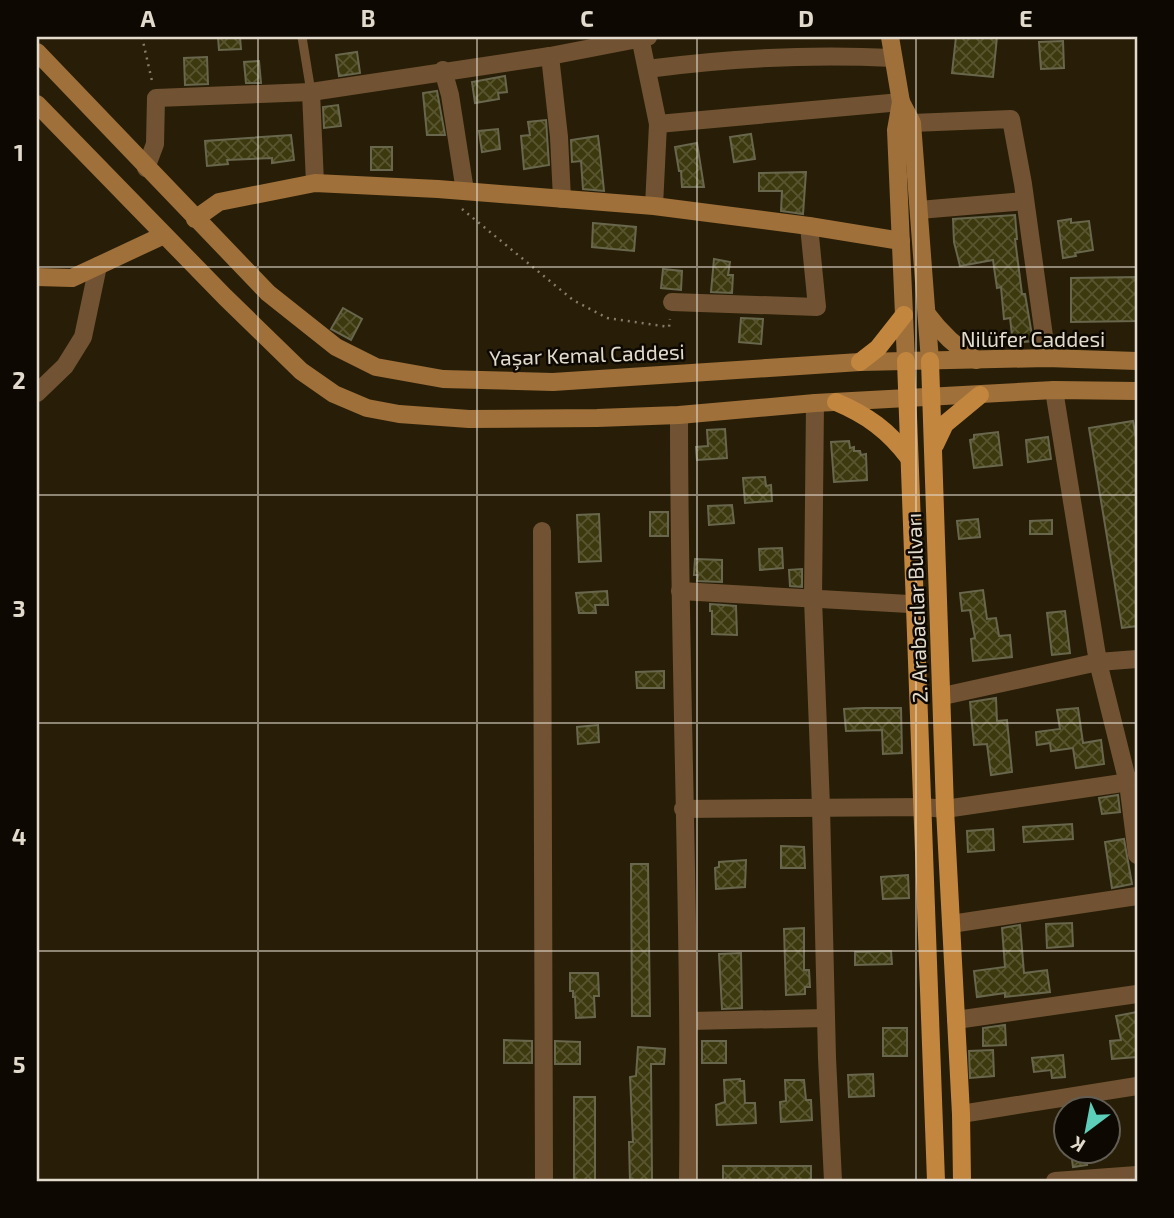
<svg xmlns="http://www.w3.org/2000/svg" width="1174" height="1218" font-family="'Exo 2',sans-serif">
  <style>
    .building { fill: url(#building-cross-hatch); stroke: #68664c; stroke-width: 2 }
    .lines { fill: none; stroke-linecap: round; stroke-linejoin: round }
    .path { stroke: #847b69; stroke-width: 2.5; stroke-dasharray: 2 5; stroke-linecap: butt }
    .lane { stroke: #715333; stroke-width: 9 }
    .street { stroke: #715333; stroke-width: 18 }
    .secondary { stroke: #9f703a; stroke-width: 18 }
    .primary { stroke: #c3863e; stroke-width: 18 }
    .grid { fill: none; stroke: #e2dbcd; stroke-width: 2; stroke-opacity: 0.55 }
    .labels { text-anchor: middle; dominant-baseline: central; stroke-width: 5; stroke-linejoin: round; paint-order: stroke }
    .street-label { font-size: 21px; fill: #e2dbcd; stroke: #0d0902 }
    .neatline { fill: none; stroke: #e2dbcd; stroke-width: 2.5 }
    .grid-label { font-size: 23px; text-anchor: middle; font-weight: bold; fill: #e2dbcd }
  </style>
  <defs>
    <pattern id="building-cross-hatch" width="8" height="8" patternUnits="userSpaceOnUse" patternTransform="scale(1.75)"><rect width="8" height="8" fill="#3c390e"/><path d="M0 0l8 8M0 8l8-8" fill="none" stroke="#585530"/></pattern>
  </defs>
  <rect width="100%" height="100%" fill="#281e07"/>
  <g class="building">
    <polygon points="218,37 240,37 241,49 219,50"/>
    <polygon points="956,37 997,37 993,77 952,73"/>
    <polygon points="1063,41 1064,68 1041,69 1039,42"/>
    <polygon points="357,52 360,73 339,76 336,55"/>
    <polygon points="207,57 208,84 185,85 184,58"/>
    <polygon points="259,61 261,83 246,83 244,62"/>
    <polygon points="505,76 507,92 498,93 499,99 475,103 472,82"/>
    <polygon points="437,91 445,135 427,135 423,93"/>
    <polygon points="338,105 341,126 324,128 323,107"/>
    <polygon points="546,120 549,165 524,169 521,136 530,135 528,122"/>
    <polygon points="498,129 500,149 482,152 479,131"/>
    <polygon points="751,134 755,159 734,162 730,137"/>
    <polygon points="291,135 294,160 272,163 272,158 227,160 228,164 207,166 205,141"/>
    <polygon points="598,136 600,152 604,191 583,189 581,161 572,162 571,140"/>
    <polygon points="697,143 704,187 682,187 681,171 679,171 675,147"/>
    <rect x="371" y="147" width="21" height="23"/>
    <polygon points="806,172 803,214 781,211 782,191 759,191 759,173"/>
    <polygon points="1015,215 1017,239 1015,239 1022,294 1025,294 1033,341 1013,343 1010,318 1004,319 1001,287 997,288 993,260 960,266 954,242 953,219"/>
    <polygon points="1071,219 1071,223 1089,221 1093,250 1075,253 1076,256 1063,258 1058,221"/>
    <polygon points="593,223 636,227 634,251 592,247"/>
    <polygon points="714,259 730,262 728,275 733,275 732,293 711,292"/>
    <polygon points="663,269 682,271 681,290 661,288"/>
    <polygon points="1137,277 1137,321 1071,322 1071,278"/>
    <polygon points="343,308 362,319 351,340 331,329"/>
    <polygon points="741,318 763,319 761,344 739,342"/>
    <polygon points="1133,421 1137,444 1137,626 1122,628 1089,428"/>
    <polygon points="725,429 727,458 697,460 696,447 708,446 707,430"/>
    <polygon points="998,432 1002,465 974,468 970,440 974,439 974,435"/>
    <polygon points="1048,437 1051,459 1028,462 1026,440"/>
    <polygon points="849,441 850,448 854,447 854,451 860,451 861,455 866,454 867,480 834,482 831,442"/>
    <polygon points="765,477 766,486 771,485 772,501 745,503 743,478"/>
    <polygon points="732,505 734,523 709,525 708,506"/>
    <rect x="650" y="512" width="18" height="24"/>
    <polygon points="599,514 601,561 579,562 577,515"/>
    <polygon points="978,519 980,537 959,539 957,521"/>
    <polygon points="1052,520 1052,534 1030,534 1030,521"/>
    <polygon points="782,548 783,568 760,570 759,549"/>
    <polygon points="695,559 722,560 722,582 697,581 698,575 694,575"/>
    <polygon points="802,569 802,587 790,586 789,570"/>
    <polygon points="983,590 987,619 996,618 999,636 1010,635 1012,657 973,661 971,639 975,638 970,610 962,611 960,593"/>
    <polygon points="607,591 608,605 595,605 596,613 579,613 576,593"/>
    <polygon points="710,604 736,606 737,635 712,634 712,611 710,611"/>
    <polygon points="1065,611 1070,653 1052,655 1047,613"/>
    <polygon points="664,671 664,688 637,688 636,672"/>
    <polygon points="996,698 997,721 1007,720 1012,772 991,775 987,744 974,745 970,702"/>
    <polygon points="864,708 901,708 902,753 883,754 882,730 846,731 844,709"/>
    <polygon points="1078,708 1083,743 1101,740 1104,764 1076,768 1073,748 1051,751 1050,743 1037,745 1036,732 1060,729 1057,710"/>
    <polygon points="598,725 599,742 578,744 577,727"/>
    <polygon points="1118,795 1120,812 1102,814 1099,798"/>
    <polygon points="1072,824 1073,839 1024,842 1023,827"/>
    <polygon points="993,829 994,850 968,852 967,831"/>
    <polygon points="1124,839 1132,884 1112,888 1105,842"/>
    <polygon points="781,846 804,847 805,868 781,868"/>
    <polygon points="746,860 745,887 716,889 715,868 719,867 719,862"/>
    <polygon points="631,864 648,864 650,1016 632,1016"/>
    <polygon points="908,875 909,898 883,899 881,877"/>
    <polygon points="1072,923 1073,946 1047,948 1046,924"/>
    <polygon points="1020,925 1024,973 1047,970 1050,992 1005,997 1005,993 977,997 974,971 1005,967 1002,928"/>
    <polygon points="804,928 804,970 809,970 810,987 805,987 805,994 786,995 784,929"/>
    <polygon points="891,951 892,964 855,965 855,952"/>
    <polygon points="741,953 742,1008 722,1009 719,954"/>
    <polygon points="570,973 598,973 599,996 594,996 595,1017 576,1018 575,997 573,997 573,991 570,991"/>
    <polygon points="1137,1012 1137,1057 1112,1059 1110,1041 1121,1040 1116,1016"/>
    <polygon points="1005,1025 1006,1045 983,1046 983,1028"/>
    <rect x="883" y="1028" width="24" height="28"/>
    <polygon points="504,1040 532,1041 532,1063 504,1063"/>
    <polygon points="555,1041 580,1042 580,1064 555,1064"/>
    <rect x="702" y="1041" width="24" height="22"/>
    <polygon points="638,1047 665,1049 664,1064 651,1064 652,1181 630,1181 629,1142 633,1142 630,1077 636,1076"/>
    <polygon points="993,1050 994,1076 970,1078 969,1051"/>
    <polygon points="1063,1055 1065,1077 1052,1078 1051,1070 1034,1072 1032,1058"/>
    <polygon points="873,1074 874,1096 849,1097 848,1075"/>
    <polygon points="740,1079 740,1081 744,1081 745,1103 755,1103 756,1123 717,1125 716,1105 725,1102 724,1080"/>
    <polygon points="785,1080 804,1080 806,1100 811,1100 812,1120 781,1122 780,1102 786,1101"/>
    <rect x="574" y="1097" width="21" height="84"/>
    <polygon points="1071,1152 1085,1152 1087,1165 1073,1167"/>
    <rect x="723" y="1166" width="88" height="15"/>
  </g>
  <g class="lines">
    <g class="path">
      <polyline points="142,37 152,81"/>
      <polyline points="462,209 573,300 607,318 669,327 670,319"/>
    </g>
    <polyline class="lane" points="302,37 311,92"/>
    <g class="street">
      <polyline points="640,37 658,124 654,206"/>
      <polyline points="550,56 559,137 562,199"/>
      <path d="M647,69C729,58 810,54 893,58"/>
      <polyline points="443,70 450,95 465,191"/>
      <polyline points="311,92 315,183"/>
      <polyline points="912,123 1011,119 1023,184 1047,358"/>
      <polyline points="658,124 901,102"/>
      <polyline points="146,168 155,144 156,98 311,92 550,56 648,37"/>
      <polyline points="919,210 1025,201"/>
      <polyline points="672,302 817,307 809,226"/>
      <polyline points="1054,390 1098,662 1128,783 1137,855"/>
      <polyline points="37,393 65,366 83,337 98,266"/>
      <polyline points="815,403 813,599 821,807 827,1058 833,1181"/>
      <path d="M679,415C679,670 691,926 688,1181"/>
      <polyline points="542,531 544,1181"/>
      <polyline points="680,591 909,604"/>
      <polyline points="943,696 1098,662 1137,659"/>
      <polyline points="683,809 924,807 945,809 1136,781"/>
      <polyline points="951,924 1137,896"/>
      <polyline points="956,1020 1137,994"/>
      <polyline points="690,1021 826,1018"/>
      <polyline points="961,1114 1137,1086"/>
      <polyline points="1055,1181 1137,1175"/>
    </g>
    <g class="secondary">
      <polyline points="890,37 901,102 912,123 930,361"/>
      <polyline points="37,52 268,293 336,347 376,367 443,379 553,382 860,362 1047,358 1137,361"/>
      <polyline points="901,102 896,130 906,361"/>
      <polyline points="37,104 225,297 301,371 334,394 367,408 399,414 469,419 597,418 679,415 815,403 1054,390 1137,391"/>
      <polyline points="195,219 219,202 315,183 438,189 654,206 809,226 901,241"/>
      <polyline points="37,277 72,278 164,235"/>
      <path d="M927,314C941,333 956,347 976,360"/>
    </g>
    <g class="primary">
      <polyline points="906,361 936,1181"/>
      <polyline points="930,361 945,809 961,1114 962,1181"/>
      <polyline points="860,362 878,348 904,315"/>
      <path d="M836,402C867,415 889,431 909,458"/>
      <polyline points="935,445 945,424 980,395"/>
    </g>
  </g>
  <path class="grid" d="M258,37V1181M477,37V1181M697,37V1181M916,37V1181M37,267H1137M37,495H1137M37,723H1137M37,951H1137"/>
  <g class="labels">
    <g class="street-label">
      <text x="1033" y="338">Nilüfer Caddesi</text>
      <text transform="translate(587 354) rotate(-2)">Yaşar Kemal Caddesi</text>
      <text transform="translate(916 608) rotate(-92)">2. Arabacılar Bulvarı</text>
    </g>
  </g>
  <rect width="1174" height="1218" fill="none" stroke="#0d0902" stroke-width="77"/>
  <g transform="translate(1087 1130) rotate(212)"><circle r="33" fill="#0d0902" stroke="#625d53" stroke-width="2"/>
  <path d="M0-5L12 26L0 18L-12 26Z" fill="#5dceb9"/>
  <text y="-10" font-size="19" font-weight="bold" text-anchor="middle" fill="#e2dbcd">K</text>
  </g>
  <rect x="38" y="38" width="1098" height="1142" class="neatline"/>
  <g class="grid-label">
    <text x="148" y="27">A</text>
    <text x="368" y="27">B</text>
    <text x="587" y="27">C</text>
    <text x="806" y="27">D</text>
    <text x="1026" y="27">E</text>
    <text x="19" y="161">1</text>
    <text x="19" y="389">2</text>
    <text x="19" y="617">3</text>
    <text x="19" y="845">4</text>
    <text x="19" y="1073">5</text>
  </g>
</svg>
